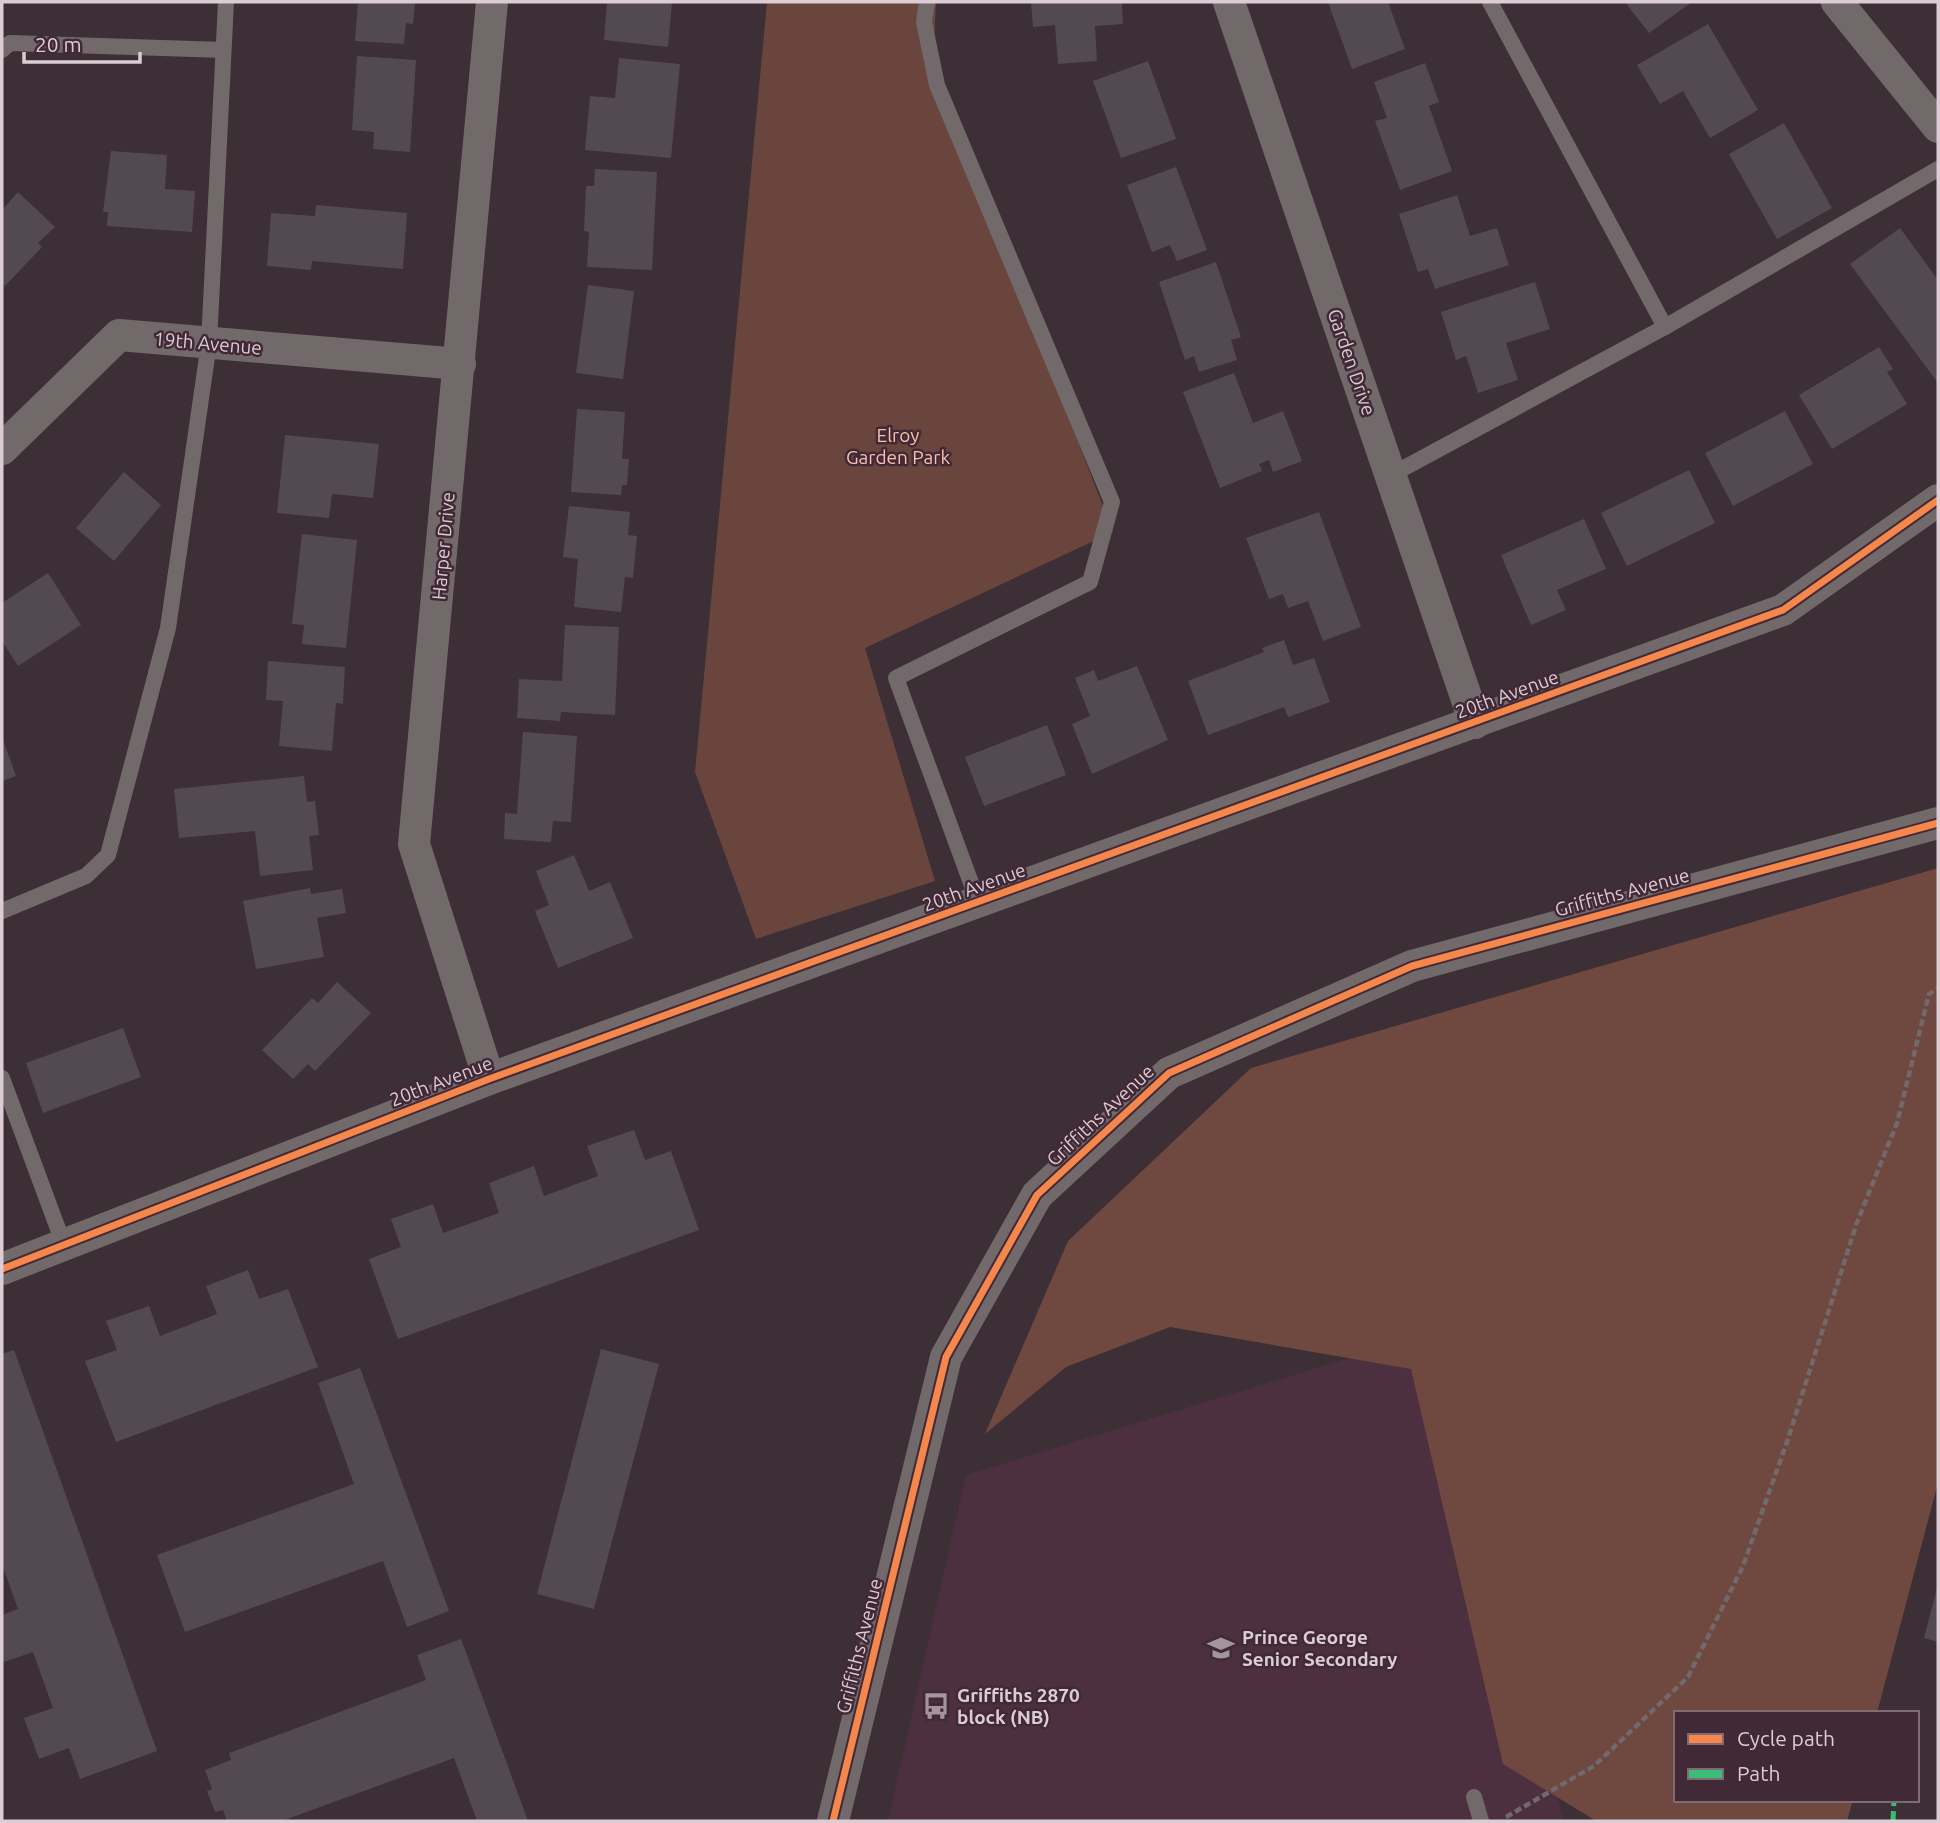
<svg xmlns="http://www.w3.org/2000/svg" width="1940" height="1823" font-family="Ubuntu,sans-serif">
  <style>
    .built { fill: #4d3040 }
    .green { fill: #6a453d }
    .forest { fill: #6f483f }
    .building { fill: #534a51 }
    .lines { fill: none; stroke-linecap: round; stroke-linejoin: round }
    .path { stroke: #71696c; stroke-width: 4.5; stroke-dasharray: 7 3.5; stroke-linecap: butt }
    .lane { stroke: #72696b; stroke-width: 16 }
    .street { stroke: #72696b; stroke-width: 32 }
    .quiet { stroke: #3abd76; stroke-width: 5; stroke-dasharray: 10 5; stroke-linecap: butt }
    .cycleway-casing { stroke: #422936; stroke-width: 11 }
    .cycleway { stroke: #f5874c; stroke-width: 7 }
    .labels { text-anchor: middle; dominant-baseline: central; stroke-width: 5; stroke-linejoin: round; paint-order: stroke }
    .street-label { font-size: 19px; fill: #dcccd4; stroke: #422936 }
    .park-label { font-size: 19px; fill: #fbbfae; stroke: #422936 }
    .poi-label { font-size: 19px; font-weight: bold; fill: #dcccd4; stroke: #422936; text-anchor: start }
  </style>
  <rect width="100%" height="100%" fill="#3c2f36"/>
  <polygon class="built" points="1425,1335 1564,1821 888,1821 966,1475"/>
  <polygon class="green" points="767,2 936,2 933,68 1113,532 865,648 935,881 756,939 695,772"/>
  <polygon class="forest" points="1938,868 1938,1483 1877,1713 1676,1713 1676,1800 1853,1800 1847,1821 1596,1821 1503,1764 1411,1369 1170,1327 1066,1367 985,1434 1068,1241 1251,1068"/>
  <g class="building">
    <polygon points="358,2 415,2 413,24 406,23 404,44 355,41"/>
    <polygon points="607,2 672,2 668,47 604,40"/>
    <polygon points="1031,2 1122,2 1123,24 1095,26 1097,61 1058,64 1055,25 1033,27"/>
    <polygon points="1328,2 1388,2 1405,49 1352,69"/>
    <polygon points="1625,2 1692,2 1649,33"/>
    <polygon points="1708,24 1758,110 1710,138 1683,91 1660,104 1637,65"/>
    <polygon points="357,56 416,60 410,152 373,149 374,132 352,130"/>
    <polygon points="619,58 680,64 671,158 585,150 590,96 615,98"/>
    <polygon points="1148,61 1176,139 1121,158 1093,81"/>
    <polygon points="1425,63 1439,102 1429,106 1452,171 1400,190 1375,121 1387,118 1374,82"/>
    <polygon points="1784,123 1832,208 1777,239 1729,154"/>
    <polygon points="111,151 167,155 165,189 195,191 192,232 107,226 108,212 103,212"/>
    <polygon points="1176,167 1207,250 1177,261 1170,245 1152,252 1127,185"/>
    <polygon points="595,169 657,172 652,270 587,267 589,232 584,231 586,186 594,186"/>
    <polygon points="18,192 55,227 38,243 42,247 5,286 2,283 2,210"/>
    <polygon points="1457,195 1470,236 1497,228 1509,265 1435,289 1428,269 1418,272 1399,214"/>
    <polygon points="316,205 407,213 403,269 312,261 311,270 267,266 271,213 315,216"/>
    <polygon points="1900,228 1938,280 1938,383 1850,264"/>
    <polygon points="1216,262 1241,337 1231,340 1237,360 1199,372 1194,356 1185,360 1159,282"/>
    <polygon points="1535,282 1550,329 1506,343 1518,380 1478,393 1466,356 1456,360 1441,312"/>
    <polygon points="588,285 634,291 623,379 576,373"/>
    <polygon points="1879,347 1893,369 1887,372 1907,404 1832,449 1799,395"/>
    <polygon points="1234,373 1253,423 1283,411 1302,461 1273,472 1269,460 1259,464 1262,471 1220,488 1183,392"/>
    <polygon points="577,409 625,412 622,459 629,459 627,485 622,485 621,495 571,492"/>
    <polygon points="1785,411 1813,464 1733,506 1705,453"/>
    <polygon points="285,435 379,444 373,498 332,494 329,518 277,513"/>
    <polygon points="1689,470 1715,523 1627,566 1601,513"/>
    <polygon points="124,472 161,505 114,561 76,528"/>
    <polygon points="569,506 630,512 628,535 637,536 633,578 625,577 621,612 574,607 578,559 563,557"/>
    <polygon points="1319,512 1361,627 1323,641 1308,601 1288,608 1283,594 1269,599 1246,538"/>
    <polygon points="1584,519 1606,569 1557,590 1566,610 1531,625 1501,555"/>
    <polygon points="302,534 357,540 346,648 302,644 304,625 292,624"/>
    <polygon points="48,573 81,625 18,666 2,641 2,603"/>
    <polygon points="565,625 619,627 615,715 561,712 560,721 517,718 519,679 562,681"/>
    <polygon points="1284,640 1293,665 1314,658 1330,702 1288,717 1284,707 1208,735 1188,681 1264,652 1262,648"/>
    <polygon points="268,661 345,667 343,704 336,703 332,751 279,746 283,701 266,700"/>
    <polygon points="1137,666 1168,740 1092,774 1072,724 1090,716 1075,678 1094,670 1098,681"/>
    <polygon points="1047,725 1066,775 984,806 965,757"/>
    <polygon points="523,732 577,736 571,822 553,821 551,842 504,839 505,813 517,814"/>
    <polygon points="2,737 16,776 2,781"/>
    <polygon points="304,776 307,802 315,801 319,835 309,836 313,870 260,876 255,831 179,838 174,789"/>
    <polygon points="574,855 589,891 610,882 633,938 558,968 535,911 549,905 536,871"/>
    <polygon points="310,888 311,894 342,889 346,913 317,918 324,957 256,969 243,901"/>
    <polygon points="337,982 371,1013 315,1071 308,1064 293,1079 262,1050 312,998 318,1003"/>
    <polygon points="123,1028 141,1077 43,1113 26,1063"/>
    <polygon points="634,1130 645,1160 671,1151 699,1230 398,1339 369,1259 401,1247 391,1219 433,1204 443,1233 499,1213 489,1183 534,1166 544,1196 598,1176 587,1146"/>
    <polygon points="248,1270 259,1299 288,1289 318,1367 116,1442 85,1361 117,1350 106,1321 149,1306 160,1336 217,1314 206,1286"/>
    <polygon points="601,1349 659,1364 594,1609 537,1594"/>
    <polygon points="14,1350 157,1751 80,1779 69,1748 39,1759 24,1718 53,1708 33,1652 4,1662 2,1657 2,1615 18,1609 2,1564 2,1354"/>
    <polygon points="360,1368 449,1611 407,1627 383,1561 185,1632 157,1555 354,1484 318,1383"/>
    <polygon points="1937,1588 1938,1589 1938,1642 1924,1638"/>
    <polygon points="461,1639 528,1821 477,1821 454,1758 282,1821 227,1821 223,1810 215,1812 207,1791 212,1789 205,1770 231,1760 229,1753 426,1680 417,1655"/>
  </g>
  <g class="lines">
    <polyline class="path" points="1506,1817 1594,1766 1688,1677 1743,1566 1788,1439 1856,1225 1897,1123 1929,994 1938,988"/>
    <g class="lane">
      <polyline points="927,2 924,22 937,85 1112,502 1090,582 896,678 978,902"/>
      <polyline points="1490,2 1665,327"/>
      <polyline points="2,50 10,43 223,50"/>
      <polyline points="1391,475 1665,327 1938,169"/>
      <polyline points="2,911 86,876 108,855 168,628 209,343 226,2"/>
      <polyline points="2,1078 64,1245"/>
      <polyline points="1474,1797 1481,1821"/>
    </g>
    <g class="street">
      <polyline points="1229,2 1475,723"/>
      <polyline points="1837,2 1938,127"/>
      <polyline points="2,449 119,335 460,364"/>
      <polyline points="489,1079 414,844 492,2"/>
      <polyline points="2,1269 489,1079 1783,610 1938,500"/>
      <polyline points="833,1821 946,1357 1037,1195 1169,1073 1412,966 1938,823"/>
    </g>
    <polyline class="quiet" points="1893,1821 1894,1800"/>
    <defs>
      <g id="cycleway">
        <polyline points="2,1269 489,1079 1783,610 1938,500"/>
        <polyline points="833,1821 946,1357 1037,1195 1169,1073 1412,966 1938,823"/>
      </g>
    </defs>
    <use href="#cycleway" class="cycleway-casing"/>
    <use href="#cycleway" class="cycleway"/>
  </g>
  <defs>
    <symbol id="school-bare" viewBox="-9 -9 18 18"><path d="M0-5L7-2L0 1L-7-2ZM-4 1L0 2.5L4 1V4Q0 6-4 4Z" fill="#a4959d" stroke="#422936" stroke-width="2.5" paint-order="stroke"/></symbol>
    <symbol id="bus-bare" viewBox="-9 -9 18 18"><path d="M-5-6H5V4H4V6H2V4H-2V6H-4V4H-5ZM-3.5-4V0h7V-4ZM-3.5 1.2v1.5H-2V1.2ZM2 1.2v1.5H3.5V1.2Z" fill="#a4959d" stroke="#422936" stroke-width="2.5" paint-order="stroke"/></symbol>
  </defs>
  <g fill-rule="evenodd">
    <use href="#school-bare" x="1202" y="1629" width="38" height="38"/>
    <use href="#bus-bare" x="917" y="1687" width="38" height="38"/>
  </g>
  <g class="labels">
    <g class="street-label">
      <text transform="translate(208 343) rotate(5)">19th Avenue</text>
      <text transform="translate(1352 362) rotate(71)">Garden Drive</text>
      <text transform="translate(443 546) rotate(-85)">Harper Drive</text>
      <text transform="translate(1507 694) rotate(-20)">20th Avenue</text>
      <text transform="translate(974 887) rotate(-20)">20th Avenue</text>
      <text transform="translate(1622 892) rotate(-15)">Griffiths Avenue</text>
      <text transform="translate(441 1081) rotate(-21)">20th Avenue</text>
      <text transform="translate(1100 1115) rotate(-43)">Griffiths Avenue</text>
      <text transform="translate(859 1646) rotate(-76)">Griffiths Avenue</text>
    </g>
    <g class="park-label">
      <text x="898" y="435">Elroy<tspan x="898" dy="22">Garden Park</tspan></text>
    </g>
    <g class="poi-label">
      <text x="1242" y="1637">Prince George<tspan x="1242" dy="22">Senior Secondary</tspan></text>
      <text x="957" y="1695">Griffiths 2870<tspan x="957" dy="22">block (NB)</tspan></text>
    </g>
  </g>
  <rect width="1940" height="1823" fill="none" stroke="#dcccd4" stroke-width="7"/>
  <rect x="1674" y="1711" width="245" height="91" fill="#422936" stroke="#806a75" stroke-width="2"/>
  <rect x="1688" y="1734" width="35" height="10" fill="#f5874c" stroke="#806a75" stroke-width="2"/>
  <text x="1737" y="1746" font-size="21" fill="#dcccd4">Cycle path</text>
  <rect x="1688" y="1769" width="35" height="10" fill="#3abd76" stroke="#806a75" stroke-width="2"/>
  <text x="1737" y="1781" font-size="21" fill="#dcccd4">Path</text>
  <path d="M24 52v10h116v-10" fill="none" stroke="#dcccd4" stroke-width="3.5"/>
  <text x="35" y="52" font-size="21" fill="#dcccd4" stroke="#422936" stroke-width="5" paint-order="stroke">20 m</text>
</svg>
